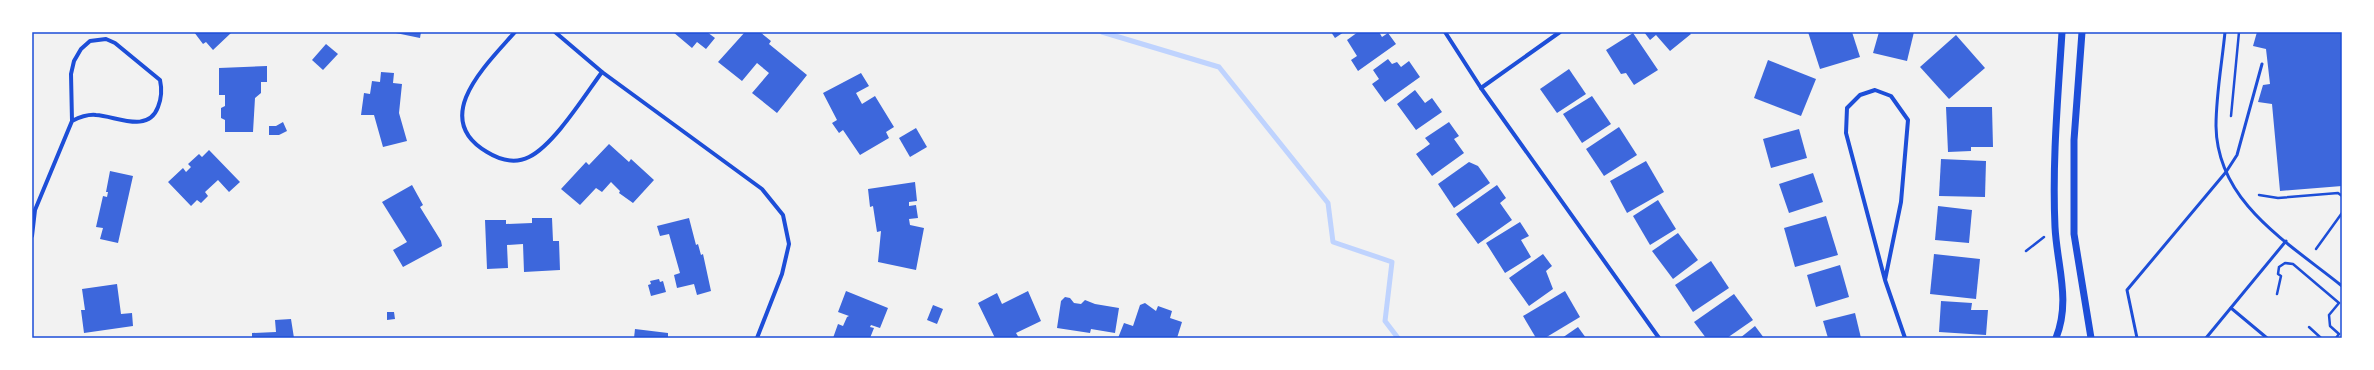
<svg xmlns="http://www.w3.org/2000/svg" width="2374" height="370" font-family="'Open Sans',sans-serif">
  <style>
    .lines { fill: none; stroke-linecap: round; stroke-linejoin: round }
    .stream { stroke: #bfd3fe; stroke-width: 5 }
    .building { fill: #3d67dc }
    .path { stroke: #1d4ed8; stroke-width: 2.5 }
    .service { stroke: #1d4ed8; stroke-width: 3 }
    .minor { stroke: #1d4ed8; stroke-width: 4 }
    .tertiary { stroke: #1d4ed8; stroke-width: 7 }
    .neatline { fill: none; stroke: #1d4ed8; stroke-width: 1.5 }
  </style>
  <rect width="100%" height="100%" fill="#f2f2f2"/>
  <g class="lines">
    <polyline class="stream" points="1102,32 1219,67 1328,203 1333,242 1392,262 1385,321 1398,338"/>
  </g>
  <g class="building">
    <polygon points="194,32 230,32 231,33 213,50 206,42 203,44"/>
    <polygon points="391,32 421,32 420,38"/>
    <polygon points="673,32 707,32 715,38 706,49 697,42 692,48"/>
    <polygon points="745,32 760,32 771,41 769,44 807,75 777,113 752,93 769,73 757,63 742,81 718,62"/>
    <polygon points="1331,32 1344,32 1335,38"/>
    <polygon points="1358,32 1379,32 1382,37 1388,33 1396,44 1358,71 1351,60 1357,56 1347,40"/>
    <polygon points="1644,32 1689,32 1691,34 1670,51 1656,35 1650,40"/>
    <polygon points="1808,32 1852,32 1860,57 1820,69"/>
    <polygon points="1879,32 1914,32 1907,61 1873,53"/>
    <polygon points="2257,32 2342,32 2342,186 2280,191 2272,104 2258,102 2263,85 2270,84 2266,49 2253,46"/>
    <polygon points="1633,33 1658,70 1634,85 1626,73 1621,74 1606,50"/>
    <polygon points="1956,35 1985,68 1949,99 1920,67"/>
    <polygon points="326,44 338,54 323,70 312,60"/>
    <polygon points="1388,59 1392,64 1397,62 1401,67 1409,61 1420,77 1385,102 1372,84 1379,79 1373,70"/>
    <polygon points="1768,60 1816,79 1801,116 1754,98"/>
    <polygon points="267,66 267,82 261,82 261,93 255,98 253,132 225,132 225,120 221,118 221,108 225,106 225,95 219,95 219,68"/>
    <polygon points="1569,69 1586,94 1557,113 1540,89"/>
    <polygon points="381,72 394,73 393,83 402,84 399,113 407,141 383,147 374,115 361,115 364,93 370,94 372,81 380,82"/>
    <polygon points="861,73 869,86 856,93 862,104 875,96 894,127 886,132 889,138 860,155 843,130 839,133 832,123 837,120 823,93"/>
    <polygon points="1415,90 1425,103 1432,98 1442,112 1416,130 1397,104"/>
    <polygon points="1592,96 1611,124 1582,143 1563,114"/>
    <polygon points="1946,107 1992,107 1993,147 1971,147 1971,151 1948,152"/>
    <polygon points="283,122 287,131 279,135 269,135 269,126 276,126"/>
    <polygon points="1449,122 1459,136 1454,139 1464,153 1432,176 1416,154 1430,144 1425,138"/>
    <polygon points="1619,127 1637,155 1604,176 1586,149"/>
    <polygon points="916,128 927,147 910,157 899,138"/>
    <polygon points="1799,129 1807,158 1771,168 1763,139"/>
    <polygon points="609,144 629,162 631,159 654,180 633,203 619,193 620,191 611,182 602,192 596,188 580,205 561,189 586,162 589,165"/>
    <polygon points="209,150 240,182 229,192 218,180 205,192 208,196 201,203 197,200 191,206 168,182 183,168 186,172 191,167 188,164 199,154 202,157"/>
    <polygon points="1941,159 1986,161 1985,197 1939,196"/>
    <polygon points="1646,161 1664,192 1627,213 1610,181"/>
    <polygon points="1469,162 1478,166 1490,183 1454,208 1438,184"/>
    <polygon points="110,171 133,176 118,243 100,239 103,228 96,227 103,196 107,197 108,192 106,192"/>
    <polygon points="1813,173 1823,202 1789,213 1779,184"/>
    <polygon points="915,182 917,201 909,202 909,206 916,205 918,218 909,219 910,225 924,228 916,270 878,262 881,231 877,232 873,206 870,207 868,189"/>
    <polygon points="412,185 423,205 420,207 441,241 442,246 403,267 393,250 407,242 382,202"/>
    <polygon points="1497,185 1506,198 1500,203 1512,220 1478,244 1456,214"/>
    <polygon points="1658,200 1676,229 1650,245 1633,216"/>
    <polygon points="1938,206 1972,210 1969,243 1935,240"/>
    <polygon points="1826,216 1838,255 1795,267 1784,228"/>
    <polygon points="532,218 552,218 553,241 559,241 560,270 524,272 523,244 507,245 508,268 487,269 485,220 506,220 506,224 532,223"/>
    <polygon points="689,218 696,245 698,244 701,255 703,254 711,291 697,295 694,284 677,288 674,275 680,273 669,234 660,236 657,226"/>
    <polygon points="1520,222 1529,236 1521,240 1531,257 1505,273 1486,243"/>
    <polygon points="1678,233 1698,260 1673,279 1652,251"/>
    <polygon points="1543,254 1552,266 1546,271 1553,289 1529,306 1509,278"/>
    <polygon points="1934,254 1980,259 1976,299 1930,294"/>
    <polygon points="1711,261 1729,288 1693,312 1675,285"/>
    <polygon points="1840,265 1849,297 1816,307 1807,275"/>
    <polygon points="659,279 660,282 663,281 666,292 651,296 648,285 651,284 650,281"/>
    <polygon points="117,284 121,314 132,313 133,326 84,333 81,310 85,310 82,289"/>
    <polygon points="846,291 888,308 880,328 871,325 870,327 874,328 870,338 833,338 838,324 843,326 847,317 849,316 838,312"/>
    <polygon points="1028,291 1041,321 1016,333 1019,338 995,338 978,303 997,293 1002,304"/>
    <polygon points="1565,291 1580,317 1545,338 1536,338 1523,316"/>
    <polygon points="1734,294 1753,320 1727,338 1706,338 1694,322"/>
    <polygon points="1065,297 1070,298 1074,303 1081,304 1085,300 1095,304 1119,308 1115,333 1091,329 1090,333 1057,328 1061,301"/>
    <polygon points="1941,301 1972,303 1971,310 1988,310 1986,335 1939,332"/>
    <polygon points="1145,303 1156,311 1158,306 1172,311 1170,318 1182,322 1177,338 1118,338 1124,323 1133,326 1140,305"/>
    <polygon points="933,305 943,309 937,324 927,320"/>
    <polygon points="387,312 394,312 395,319 387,320"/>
    <polygon points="1855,313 1861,338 1828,338 1823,321"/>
    <polygon points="291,319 294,338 252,338 252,333 276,332 275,320"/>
    <polygon points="1755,326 1764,338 1740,338"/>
    <polygon points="1578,327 1586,338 1562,338"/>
    <polygon points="635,329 668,333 668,338 634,338"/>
  </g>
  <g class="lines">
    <g class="path">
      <polyline points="2231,116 2239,32"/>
      <polyline points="2259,195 2278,198 2338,193 2342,196"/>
      <polyline points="2316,249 2342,213"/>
      <polyline points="2026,251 2044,237"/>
      <polyline points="2277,294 2281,276 2278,274 2279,267 2285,263 2293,264 2339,303 2329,315 2330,326 2339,334 2336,338"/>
      <polyline points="2309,327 2321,338"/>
    </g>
    <g class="service">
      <path d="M2225,32C2222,63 2216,95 2216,126C2217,203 2289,243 2342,286"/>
      <polyline points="2231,308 2267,338"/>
      <polyline points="2137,338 2127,290 2226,172 2237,155 2262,64"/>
      <polyline points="2206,338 2286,241"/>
    </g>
    <g class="minor">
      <path d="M515,32C487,64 429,118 487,152C500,160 515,164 529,157C554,145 585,95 602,72"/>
      <polyline points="555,32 602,72 762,189 783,215 789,244 782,274 757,338"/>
      <polyline points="1445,32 1481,88 1659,338"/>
      <polyline points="1481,88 1560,32"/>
      <path d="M32,236L35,210L72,121L71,74L74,61L81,49L90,41L106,39L115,43L160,80C162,89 162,97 158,107C148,134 116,116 96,115C87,114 80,117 72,121"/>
      <polyline points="1885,280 1901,202 1908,120 1891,96 1875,90 1860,95 1847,108 1846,133 1885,280 1905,338"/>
    </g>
    <g class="tertiary">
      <polyline points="2082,32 2074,140 2074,234 2091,338"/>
      <path d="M2056,338C2071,300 2057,266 2055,227C2052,162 2058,97 2062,32"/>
    </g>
  </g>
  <rect width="2374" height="370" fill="none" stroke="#ffffff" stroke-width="66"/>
  <rect x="33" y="33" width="2308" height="304" class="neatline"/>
</svg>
